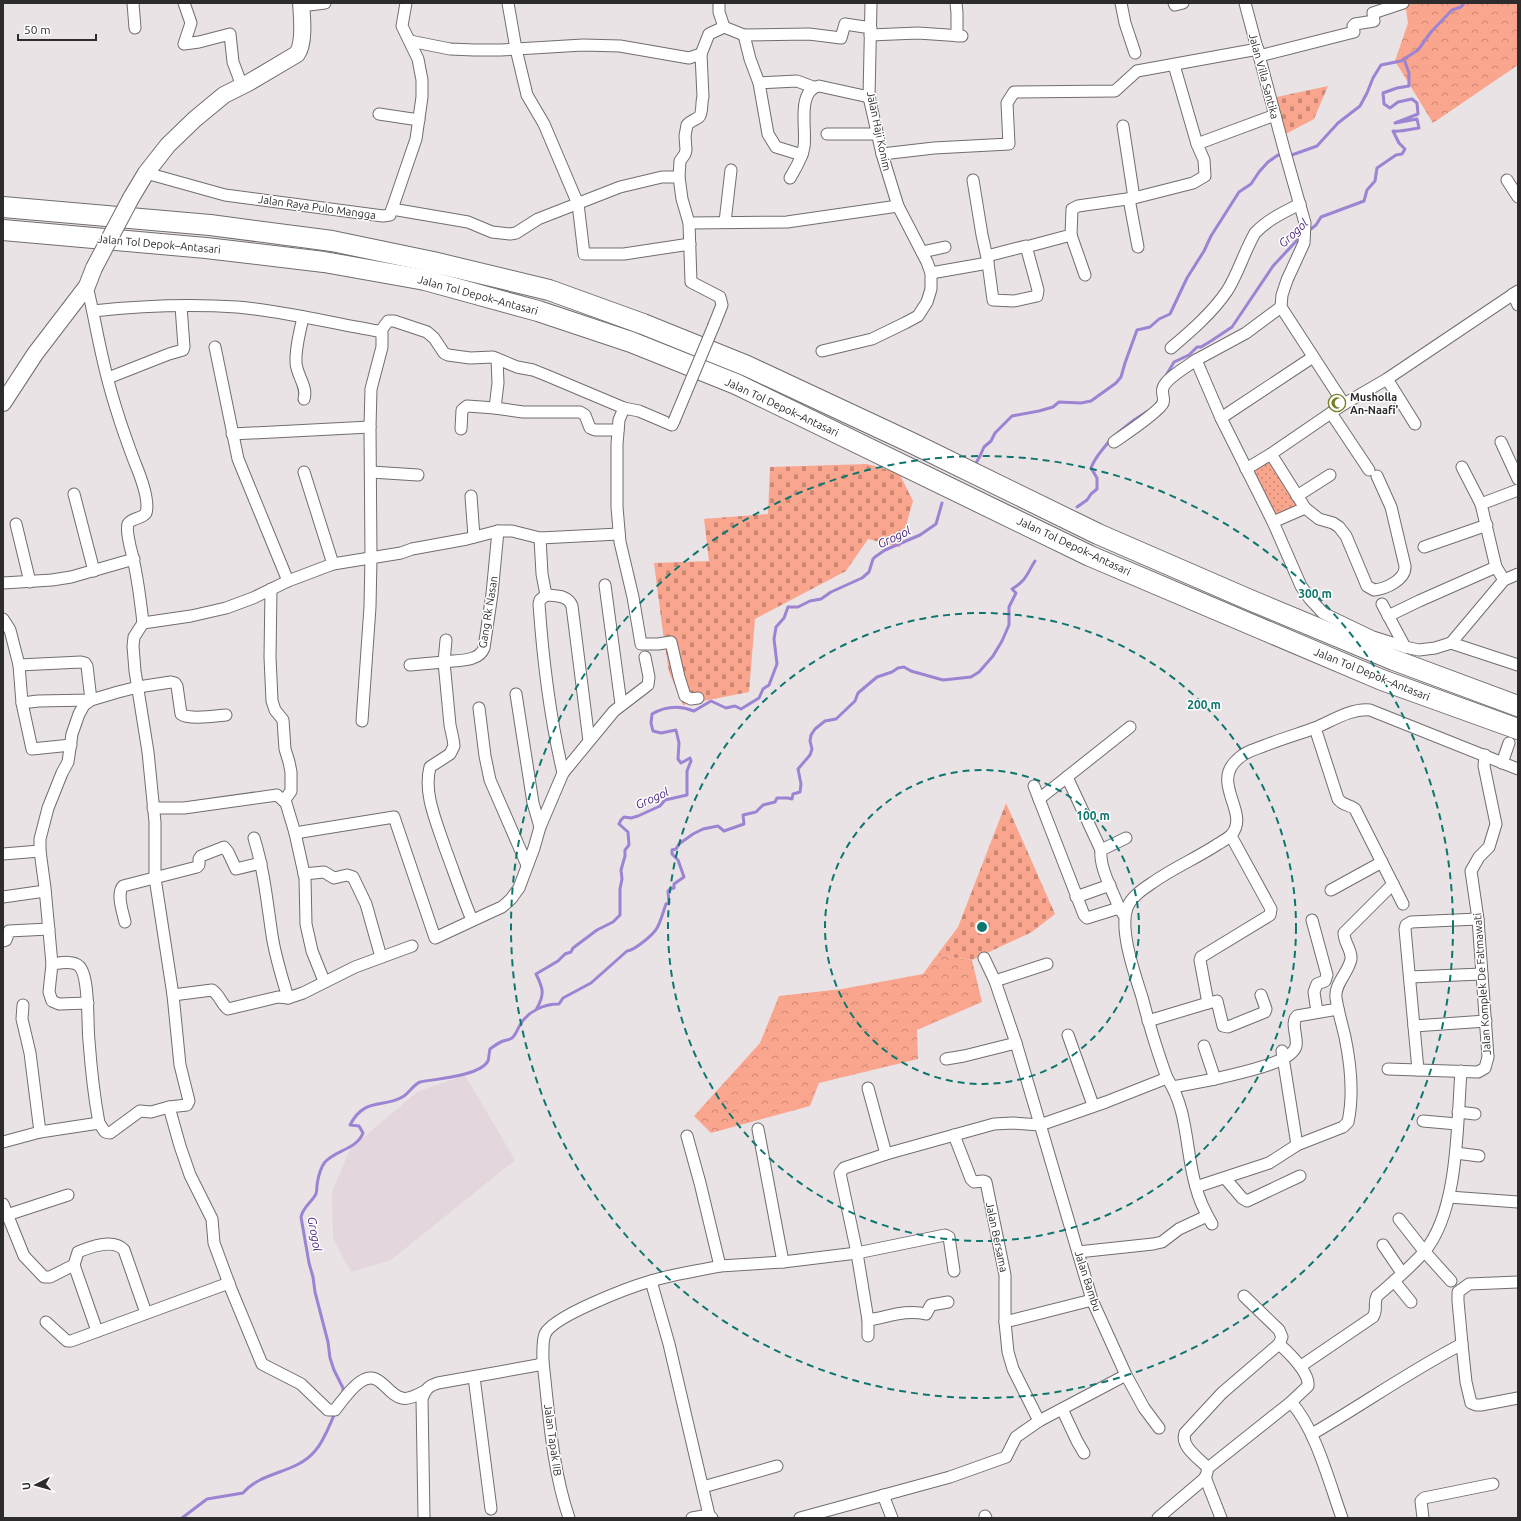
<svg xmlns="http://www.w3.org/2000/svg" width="1521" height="1521" font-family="Ubuntu,sans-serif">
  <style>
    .built { fill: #e4d6dd }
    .green { fill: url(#green-dots) }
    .forest { fill: url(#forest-crowns) }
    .cemetery { fill: url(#cemetery-stones) }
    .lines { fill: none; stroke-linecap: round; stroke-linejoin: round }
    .stream { stroke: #9c84d3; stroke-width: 3 }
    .street-casing { stroke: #726d6f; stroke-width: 13 }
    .secondary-casing { stroke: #726d6f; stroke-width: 18 }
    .highway-casing { stroke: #726d6f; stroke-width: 22 }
    .street { stroke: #fff; stroke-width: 11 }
    .secondary { stroke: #fff; stroke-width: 16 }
    .highway { stroke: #fff; stroke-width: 20 }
    .street-bridge-casing { stroke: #726d6f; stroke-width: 13; stroke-linecap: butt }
    .secondary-bridge-casing { stroke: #726d6f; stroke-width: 18; stroke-linecap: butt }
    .street-bridge { stroke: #fff; stroke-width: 11 }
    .secondary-bridge { stroke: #fff; stroke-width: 16 }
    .ring { fill: none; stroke: #0f766e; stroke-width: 2; stroke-dasharray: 7 5 }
    .labels { text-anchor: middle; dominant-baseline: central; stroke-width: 3; stroke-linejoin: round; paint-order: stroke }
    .street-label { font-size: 11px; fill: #2d2b2c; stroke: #fff }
    .poi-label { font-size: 11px; font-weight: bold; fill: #2d2b2c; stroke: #fff; text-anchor: start }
    .water-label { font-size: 12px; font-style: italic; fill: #441d7a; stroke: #fff }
    .centre { fill: #0f766e; stroke: #fff; stroke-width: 2 }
    .ring-label { font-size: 12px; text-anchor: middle; font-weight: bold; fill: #0f766e; stroke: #fff; stroke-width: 3; stroke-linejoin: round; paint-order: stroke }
  </style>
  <defs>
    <pattern id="green-dots" width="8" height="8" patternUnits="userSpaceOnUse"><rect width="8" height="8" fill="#faa68e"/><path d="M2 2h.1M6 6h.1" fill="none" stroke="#cb8774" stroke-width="1.8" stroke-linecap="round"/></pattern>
    <pattern id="forest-crowns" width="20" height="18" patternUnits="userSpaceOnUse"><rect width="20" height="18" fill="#faa68e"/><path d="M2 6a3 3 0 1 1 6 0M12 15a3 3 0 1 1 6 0" fill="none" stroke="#cb8774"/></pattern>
    <pattern id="cemetery-stones" width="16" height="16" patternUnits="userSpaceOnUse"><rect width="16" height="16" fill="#faa68e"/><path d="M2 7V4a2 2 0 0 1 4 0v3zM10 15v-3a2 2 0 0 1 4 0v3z" fill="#cb8774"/></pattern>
  </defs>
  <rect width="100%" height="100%" fill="#e9e3e6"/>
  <polygon class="built" points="465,1075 515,1160 391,1260 351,1272 333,1239 332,1192 350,1149 417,1092"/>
  <polygon class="green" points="1271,453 1304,508 1273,520 1247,469"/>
  <g class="forest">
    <polygon points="1405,3 1518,3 1518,65 1433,123 1395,61 1408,23"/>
    <polygon points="937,955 972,960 982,1002 917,1030 918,1059 819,1083 810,1106 711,1133 694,1116 760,1043 779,996 842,989 923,974"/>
  </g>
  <g class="cemetery">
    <polygon points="1328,86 1314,119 1280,137 1272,98"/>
    <polygon points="867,464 899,473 913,501 900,547 868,539 846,571 755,619 749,692 683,705 669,672 663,633 654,563 709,561 704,519 768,514 770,467"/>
    <polygon points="1006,803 1055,914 1032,932 972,960 937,955 958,927"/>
  </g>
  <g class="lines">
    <g class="stream">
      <path d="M1307,232L1316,225L1321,217L1364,201L1367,190L1375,181L1377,168L1396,155L1402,154L1405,149L1399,143L1393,131C1402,132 1411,129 1419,128L1417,119L1395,123L1418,114L1417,103L1412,99L1398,102L1390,108L1384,104L1383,93L1397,88L1409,86V73L1404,59"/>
      <polyline points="1164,379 1174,362 1189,355 1197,347 1201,347 1211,341 1232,327 1273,266 1301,236"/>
      <polyline points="1114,436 1134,420 1148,411"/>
      <polyline points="976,463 980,456 984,447 991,441 995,433 1012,416 1039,411 1053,407 1059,402 1081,403 1091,401 1116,383 1121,377 1125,363 1137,330 1150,327 1159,319 1170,314 1187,278 1204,251 1211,236 1239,192 1251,184 1259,172 1268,162 1278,155 1289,156 1317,146 1338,123 1360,106 1367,93 1373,78 1381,65 1401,61 1418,50 1431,32 1452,10 1461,7 1464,3"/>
      <path d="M1077,507L1087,500L1091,494L1097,489V478L1091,468C1096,455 1102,451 1110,440"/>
      <path d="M537,1008C545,994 543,988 536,974L558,961L565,954L571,952L573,948L597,930L613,922L620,915V889L622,879L621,870L625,856V850L629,845L628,832L619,824L621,820L624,817L631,818L638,816L660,806L665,800L687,795V771L691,761L690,758L681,763L678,759L679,743L676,730L661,733L653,731L651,723L652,714C666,706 679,705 694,711L711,701L726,708L735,706L741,709L759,698L763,689L769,685L777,664L774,639L776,627L784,618L788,607H798L810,601L821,599L831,592L862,578L869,572L873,559L875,557L885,550L920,535L936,524L942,503"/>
      <path d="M343,1393V1388L334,1370L330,1358L328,1342L315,1292L313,1277L309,1263L301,1217C303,1207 311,1203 316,1194C317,1191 317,1188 317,1185C318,1178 321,1167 325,1162C336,1150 357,1149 363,1133L359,1126L350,1125C365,1096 384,1109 404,1096C410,1092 413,1085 420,1082C435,1079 480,1076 488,1061C489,1058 489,1053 490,1049C494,1046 498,1043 503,1041C506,1040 509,1040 512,1038C516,1035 517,1030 520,1025C528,1011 544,1004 559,1004L563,998L591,983L627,951C635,950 653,935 657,928C661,921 663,912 666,904L669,903L668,891L670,889L674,888V884L684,877L678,860L672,854V850L676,849L679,844L693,834L703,829L718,826L724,831L744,824L743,815L756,812L763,805L775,802L777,798H788L792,799L793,794L800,792L801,784L798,769L810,755L812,749L810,741L811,735L815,729L825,721L836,719L855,701L858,693L877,677L892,672L898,668L904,667L911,671L943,680L971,677L979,672L993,656L1002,641L1009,625V607L1016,593L1012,589C1027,580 1026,575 1035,561"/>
      <path d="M182,1518L207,1499L243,1493C261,1471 296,1474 315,1451C324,1441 329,1426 335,1413"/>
    </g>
    <defs>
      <g id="street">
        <polyline points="133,3 135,28"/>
        <polyline points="184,3 191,23 184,44 199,42 230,34 233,62 242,86"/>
        <polyline points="508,3 516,49 527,95 544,124 578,204 584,254 624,254 690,244"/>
        <polyline points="719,3 719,12 724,27 744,35 809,34 841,38 845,24 871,28"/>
        <polyline points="956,3 957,13 957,36"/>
        <polyline points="1121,3 1125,23 1135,53"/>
        <polyline points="1174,3 1175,5 1183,3"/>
        <polyline points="1245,3 1284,149 1305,223 1304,243 1287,280 1282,295 1281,307 1344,404"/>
        <polyline points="301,6 325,3"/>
        <polyline points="744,35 750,59 759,83 768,134 776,147 802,155"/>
        <polyline points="870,35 918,33 962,36"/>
        <polyline points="410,41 450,49 474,50 501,50 583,45 620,46 689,58 701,54 709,34 724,27"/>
        <polyline points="1259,56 1354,32 1353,26 1355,24 1374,21 1373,13 1403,3"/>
        <polyline points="1174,65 1197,144 1275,115"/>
        <polyline points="759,83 797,81 813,87"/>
        <polyline points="379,114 419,120"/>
        <polyline points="1123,126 1134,198"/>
        <polyline points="827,134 877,134"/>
        <polyline points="882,154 934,148 1009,144 1007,103 1014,92 1115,91 1137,71 1258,49"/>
        <polyline points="146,173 225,195 383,216 390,215 416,139 422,97 422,80 418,59 402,26 406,3"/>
        <path d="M679,177L680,161L685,154L686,150L685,136L687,125C690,121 695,120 699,117C703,113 701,102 703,97L701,54"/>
        <path d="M790,178C795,169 802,159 804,147C807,130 796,91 819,86L869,97"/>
        <polyline points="973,180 982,235 988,262"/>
        <polyline points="1507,180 1518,197"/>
        <polyline points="1129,199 1138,247"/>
        <polyline points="392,209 468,222 492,232 510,234 516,233 538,219 620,187 662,177 679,177 682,199 689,223 691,282 720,297 722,305 714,325"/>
        <polyline points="725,222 731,170"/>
        <polyline points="689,223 787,222 898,206"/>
        <polyline points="1026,247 1071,235"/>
        <polyline points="922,252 945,247"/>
        <polyline points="931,273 988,263 993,300 1014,301 1037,296 1038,290 1026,246 987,256"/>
        <polyline points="1085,275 1071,235 1072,209 1078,206 1134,198 1193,183 1205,176 1204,160 1197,144"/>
        <path d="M87,286C93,310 97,335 103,360C111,396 122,429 135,463C140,475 150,500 146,513C142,519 131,518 128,524C126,530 129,540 130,546C137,571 140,596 143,623"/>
        <polyline points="1513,294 1518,305"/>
        <polyline points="1281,307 1246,333 1196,360 1221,418 1273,522 1301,586 1310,599 1323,613 1373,637 1405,647 1419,650 1435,648 1451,643 1504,580 1518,574"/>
        <path d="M93,311C139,306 191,304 237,307C284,311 331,323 378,331L382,333V347L371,389L370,427L371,558L370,607L362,721"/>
        <path d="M303,317C300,332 295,348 296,363C297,376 308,387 304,399"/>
        <polyline points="380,332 388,321 394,321 427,332 434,338 444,353 448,355 470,358 493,357 517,367 533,370 548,376 624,408"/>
        <polyline points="215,347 238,459 288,581"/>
        <path d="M1171,348C1191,331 1212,313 1227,291C1238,274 1244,252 1255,233C1267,220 1284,212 1300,204"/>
        <polyline points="822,351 872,339 905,323 918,316 927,302 931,289 931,273 927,262 898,206 882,154 869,97 871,3"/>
        <polyline points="108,378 169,354 183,350 184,347 181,306"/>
        <polyline points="1387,379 1415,424"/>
        <polyline points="495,408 498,383 497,359"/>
        <polyline points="1331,413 1369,470"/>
        <polyline points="1221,418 1313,357"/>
        <polyline points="674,421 672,425 639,411 624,408 619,420 617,444 617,507 620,542 633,597 641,644 658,644 671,642 679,677 685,696 691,699 698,698"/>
        <polyline points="461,429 462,410 467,406 495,408 523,412 580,412 585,415 590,428 595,430 618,430"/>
        <polyline points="232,434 370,427"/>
        <path d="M1114,442C1124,435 1159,412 1163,403C1165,398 1161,393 1163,388C1166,378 1188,366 1196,360"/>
        <polyline points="1501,442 1518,479"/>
        <polyline points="1271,454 1305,508 1273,522"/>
        <polyline points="1462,467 1481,504 1496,567 1504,580"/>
        <polyline points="1246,469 1271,454 1344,404 1387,379 1518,291"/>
        <polyline points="304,472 333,564"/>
        <polyline points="371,472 418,475"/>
        <polyline points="74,494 94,571"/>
        <polyline points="471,496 474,537"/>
        <polyline points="1297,496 1330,475"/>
        <polyline points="1481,504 1518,490"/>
        <path d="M1305,508L1319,519L1333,523L1339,527L1346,536L1367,586L1374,590C1385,589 1406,580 1405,566L1391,507L1377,476"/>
        <polyline points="16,524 30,582"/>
        <path d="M540,538L542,574L546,595C556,596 568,595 572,606L589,741"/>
        <polyline points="1424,547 1487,525"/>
        <polyline points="3,583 52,580 71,577 134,559"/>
        <polyline points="605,585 621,704"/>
        <polyline points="271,589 270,657 272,701 275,710 283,720 285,749 289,762 291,772 291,791 284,801"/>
        <path d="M546,595L540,600L539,604C543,661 550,718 563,773"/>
        <polyline points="1382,604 1405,647"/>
        <polyline points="1388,616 1419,601 1496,567"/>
        <polyline points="3,619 10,630 19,665 22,703 32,749 71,745"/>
        <path d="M446,640L444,662C458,660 479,662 484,648L492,594L498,531"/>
        <polyline points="1451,643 1518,665"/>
        <polyline points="19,665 81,662 85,663 87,666 91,700 38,701 22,703"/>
        <path d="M410,665L444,662L450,725L453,739L454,746L450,754L430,767C423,794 437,823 445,848C454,872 462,896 472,920"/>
        <polyline points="516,694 533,803 540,827"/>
        <polyline points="479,708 485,756 490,780 527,865"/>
        <polyline points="1502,763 1509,743"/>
        <polyline points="1067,777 1130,727"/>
        <polyline points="1034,786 1084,915 1087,918 1119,908"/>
        <polyline points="1039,799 1067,777 1101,850"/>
        <polyline points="153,808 184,808 277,795 286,803 295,833 305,878 306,924 312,951 324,981"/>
        <polyline points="295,833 394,817 435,938 493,911 502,907 511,899 519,888 534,848 540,827 563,773 614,711 648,685 649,677 645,657"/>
        <path d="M254,838C264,870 267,902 272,935C275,956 282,977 288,998"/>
        <path d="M3,854L40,851V839L48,808L62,773L68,762L72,734L79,714L84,705L91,700L118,692L138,687L171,682L175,683L177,686L181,714C189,720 215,716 226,715"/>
        <polyline points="304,874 324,872 334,878 347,875 353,877 366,904 381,957"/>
        <polyline points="1331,890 1382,862"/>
        <polyline points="3,897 45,891"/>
        <polyline points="1076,897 1110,885"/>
        <path d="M1403,904L1355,809C1349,804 1343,806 1338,799L1315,728C1332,721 1351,708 1370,710L1518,769"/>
        <path d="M1123,914L1119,908C1113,891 1099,868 1101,850L1126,838"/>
        <polyline points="1312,920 1327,975 1325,981 1317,984 1314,992 1317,1012"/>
        <path d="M125,922C123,913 116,894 123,886L197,867L199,865V859L201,856L224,847L228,852L236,869L261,863"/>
        <polyline points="3,941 6,940 9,931 49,929"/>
        <polyline points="984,958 995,981 1016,1043 1092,1300 1126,1375 1144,1408 1159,1428"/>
        <polyline points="52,964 49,992 52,1001 59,1004 88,1003"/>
        <polyline points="1410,977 1482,974"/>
        <polyline points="995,981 1047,964"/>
        <path d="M173,995L212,990C220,995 221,1004 228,1009L278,997L288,998L303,993L355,967L412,946"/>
        <polyline points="1208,1003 1200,960 1201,957 1270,915 1271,909 1231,836"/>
        <polyline points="23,1005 22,1019 30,1053 40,1132"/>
        <polyline points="1148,1021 1208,1003 1217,1001 1223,1026 1228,1027 1265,1012 1266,1009 1261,995"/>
        <polyline points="1414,1026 1486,1021"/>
        <polyline points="1068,1035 1093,1105"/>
        <polyline points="1282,1051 1297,1145"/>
        <polyline points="946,1059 964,1056 1016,1043"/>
        <polyline points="1388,1069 1478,1072 1485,1068 1488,1057 1478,919 1471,871 1479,857 1489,847 1496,824 1484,766 1485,755"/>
        <polyline points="1418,1070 1405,929 1406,925 1411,922 1478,919"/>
        <path d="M1167,1078C1189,1111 1185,1151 1196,1187C1199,1200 1205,1212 1212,1224"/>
        <path d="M1215,1079C1233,1074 1292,1064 1296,1046C1298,1036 1290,1023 1297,1016L1338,1009"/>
        <polyline points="1173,1087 1215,1079 1204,1046"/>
        <polyline points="868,1088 886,1154"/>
        <path d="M169,1107L180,1146L190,1175L212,1219L214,1243L231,1289L262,1364L301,1384L328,1410H335C342,1401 350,1389 360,1382C380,1368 386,1395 402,1398C409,1400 419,1394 425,1391"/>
        <polyline points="1458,1112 1475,1114"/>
        <polyline points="1423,1121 1457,1124"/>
        <polyline points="99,1123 105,1132 110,1133 140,1111 151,1112 169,1107 187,1105 189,1101 180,1065 173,995 155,878 155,822 148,752 135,671 133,646 134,637 143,623 191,616 226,608 253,598 288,581 333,564 401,553 412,549 467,539 498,531 512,531 540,538 619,534"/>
        <polyline points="758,1129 783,1262"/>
        <polyline points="954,1135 971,1179 974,1182 983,1181 986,1182 1005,1275 1005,1322 1008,1352 1013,1369 1039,1421"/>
        <path d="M3,1142L40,1132L99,1123C94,1096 91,1068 89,1041C87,1025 90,976 79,966C73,960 60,963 52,964L45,888L40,851"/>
        <polyline points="1456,1153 1479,1156"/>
        <polyline points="1225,1178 1242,1198 1247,1201 1300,1176"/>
        <path d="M1196,1187L1269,1163L1297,1145L1343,1127L1348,1122C1354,1094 1351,1066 1345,1037C1342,1024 1338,1011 1336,998C1334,984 1349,972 1351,959C1352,950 1344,943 1344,933L1393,884"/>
        <polyline points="1449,1197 1518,1202"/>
        <path d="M3,1204L24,1256L44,1277H50L74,1265L78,1252C90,1247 113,1238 124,1250L146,1313"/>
        <polyline points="7,1215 68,1195"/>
        <polyline points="1399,1219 1424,1251 1451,1281"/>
        <polyline points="1383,1245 1402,1273"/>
        <polyline points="1078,1252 1153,1244 1162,1242 1179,1229 1207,1216"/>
        <polyline points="74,1265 97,1331"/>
        <path d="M720,1266L783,1262L857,1253L840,1173L844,1168L886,1154L994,1124L1013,1123L1040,1125L1106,1102L1167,1078C1157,1051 1149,1024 1142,997C1135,975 1119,930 1127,908C1131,897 1143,889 1152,883C1173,868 1197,858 1218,844C1223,841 1229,838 1232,834C1250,812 1209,782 1239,758C1246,751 1257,749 1266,745C1282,739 1298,734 1315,728"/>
        <polyline points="651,1281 669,1344 709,1515 712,1518"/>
        <polyline points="1394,1281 1411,1302"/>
        <path d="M868,1320C888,1317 906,1309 926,1314L931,1305L948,1302"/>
        <polyline points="46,1322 67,1341 71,1341 229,1283"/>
        <polyline points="1005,1322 1092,1300"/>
        <polyline points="868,1336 868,1320 857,1253 945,1235 949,1237 954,1271"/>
        <polyline points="1462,1344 1458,1301 1458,1292 1469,1284 1518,1282"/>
        <path d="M543,1362C549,1414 552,1468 569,1518"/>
        <path d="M1301,1366L1373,1317C1378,1309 1373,1304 1377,1296C1393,1282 1410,1268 1424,1252C1459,1211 1457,1123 1461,1071"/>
        <polyline points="474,1377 491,1509"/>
        <path d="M1291,1402C1316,1430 1329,1482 1342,1518"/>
        <polyline points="1062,1409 1077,1441 1084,1453"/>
        <path d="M1312,1434C1362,1405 1410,1371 1462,1344L1466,1382L1471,1403L1476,1405H1481L1518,1398"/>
        <path d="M1208,1468C1200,1459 1180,1447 1185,1433L1222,1393L1279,1344L1282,1337L1279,1330L1244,1296"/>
        <polyline points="1205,1477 1221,1518"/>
        <polyline points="703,1487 777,1466"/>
        <polyline points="883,1495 892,1518"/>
        <polyline points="985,1516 986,1518"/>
        <path d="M424,1518L422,1399C425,1390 428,1386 438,1383L538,1365L543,1362C543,1353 542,1342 545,1334C553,1316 630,1287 651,1281C673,1274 697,1271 720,1266L700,1183L687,1136"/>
        <polyline points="692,1518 709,1515"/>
        <polyline points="800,1518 950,1477 1006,1457 1016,1437 1039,1421 1126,1375"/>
        <path d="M1158,1518L1204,1479L1206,1476L1208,1468L1291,1402L1308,1386C1310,1373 1288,1352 1279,1344"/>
        <polyline points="1423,1518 1421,1501 1424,1498 1493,1484"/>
      </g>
      <g id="secondary">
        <path d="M131,198L146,173L168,145L195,119L224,95L248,83L297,54C305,43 302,16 301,3"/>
        <polyline points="3,403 35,354 87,286 94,268"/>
      </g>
      <g id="highway">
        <polyline points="3,207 210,225 332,241 433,262 549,290 643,324 747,366 914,444 1098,534 1250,600 1394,660 1518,706"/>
        <polyline points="3,230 206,248 324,262 425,280 538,311 631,342 736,384 1090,556 1382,680 1518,729"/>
      </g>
    </defs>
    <use href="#street" class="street-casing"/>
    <use href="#secondary" class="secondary-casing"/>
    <use href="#highway" class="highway-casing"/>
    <use href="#street" class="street"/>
    <use href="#secondary" class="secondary"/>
    <use href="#highway" class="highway"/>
    <defs>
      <polyline id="street-bridge" points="674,421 714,325"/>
      <polyline id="secondary-bridge" points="94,268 131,198"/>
    </defs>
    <use href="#street-bridge" class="street-bridge-casing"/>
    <use href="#secondary-bridge" class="secondary-bridge-casing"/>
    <use href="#street-bridge" class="street-bridge"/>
    <use href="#secondary-bridge" class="secondary-bridge"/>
  </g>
  <g class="ring">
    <circle cx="982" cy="927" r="157"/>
    <circle cx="982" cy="927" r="314"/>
    <circle cx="982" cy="927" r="471"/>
  </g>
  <defs>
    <symbol id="mosque-ring" viewBox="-11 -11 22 22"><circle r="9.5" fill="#fff" stroke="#7a7e27" stroke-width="1.5"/><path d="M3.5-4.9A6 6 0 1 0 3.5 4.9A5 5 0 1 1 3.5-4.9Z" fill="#7a7e27"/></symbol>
  </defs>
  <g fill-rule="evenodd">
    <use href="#mosque-ring" x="1327" y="393" width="20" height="20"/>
  </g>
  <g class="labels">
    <g class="street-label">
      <text transform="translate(1264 76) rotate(75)">Jalan Villa Santika</text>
      <text transform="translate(879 131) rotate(78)">Jalan Haji Konim</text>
      <text transform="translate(317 207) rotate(8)">Jalan Raya Pulo Mangga</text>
      <text transform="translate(159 244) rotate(5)">Jalan Tol Depok–Antasari</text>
      <text transform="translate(478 295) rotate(15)">Jalan Tol Depok–Antasari</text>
      <text transform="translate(782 407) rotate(25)">Jalan Tol Depok–Antasari</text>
      <text transform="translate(1074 546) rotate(25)">Jalan Tol Depok–Antasari</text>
      <text transform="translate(488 612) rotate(-81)">Gang Rk Nasan</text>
      <text transform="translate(1372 674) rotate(22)">Jalan Tol Depok–Antasari</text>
      <text transform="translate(1482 984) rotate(-94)">Jalan Komplek De Fatmawati</text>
      <text transform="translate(997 1237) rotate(78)">Jalan Bersama</text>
      <text transform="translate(1088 1281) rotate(72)">Jalan Bambu</text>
      <text transform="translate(553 1440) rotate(82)">Jalan Tapak IIB</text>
    </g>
    <g class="poi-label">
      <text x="1350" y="397">Musholla<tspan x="1350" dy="13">An-Naafi'</tspan></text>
    </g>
    <g class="water-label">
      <text transform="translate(1293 233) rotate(-43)">Grogol</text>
      <text transform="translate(894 537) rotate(-25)">Grogol</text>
      <text transform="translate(652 798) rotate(-24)">Grogol</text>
      <text transform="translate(315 1234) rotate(80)">Grogol</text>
    </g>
  </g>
  <circle cx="982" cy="927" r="6" class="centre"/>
  <g class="ring-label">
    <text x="1315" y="598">300 m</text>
    <text x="1204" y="709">200 m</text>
    <text x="1093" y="820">100 m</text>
  </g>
  <rect width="1521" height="1521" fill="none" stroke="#2d2b2c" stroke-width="8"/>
  <g transform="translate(36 1485) rotate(264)" stroke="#ffffff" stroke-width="3" paint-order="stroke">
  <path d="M0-3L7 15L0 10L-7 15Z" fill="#2d2b2c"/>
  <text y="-6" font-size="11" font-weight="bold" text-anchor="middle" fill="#2d2b2c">U</text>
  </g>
  <path d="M18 34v6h78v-6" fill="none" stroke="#2d2b2c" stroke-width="2"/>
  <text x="24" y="34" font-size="12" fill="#2d2b2c" stroke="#ffffff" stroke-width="3" paint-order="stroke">50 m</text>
</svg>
